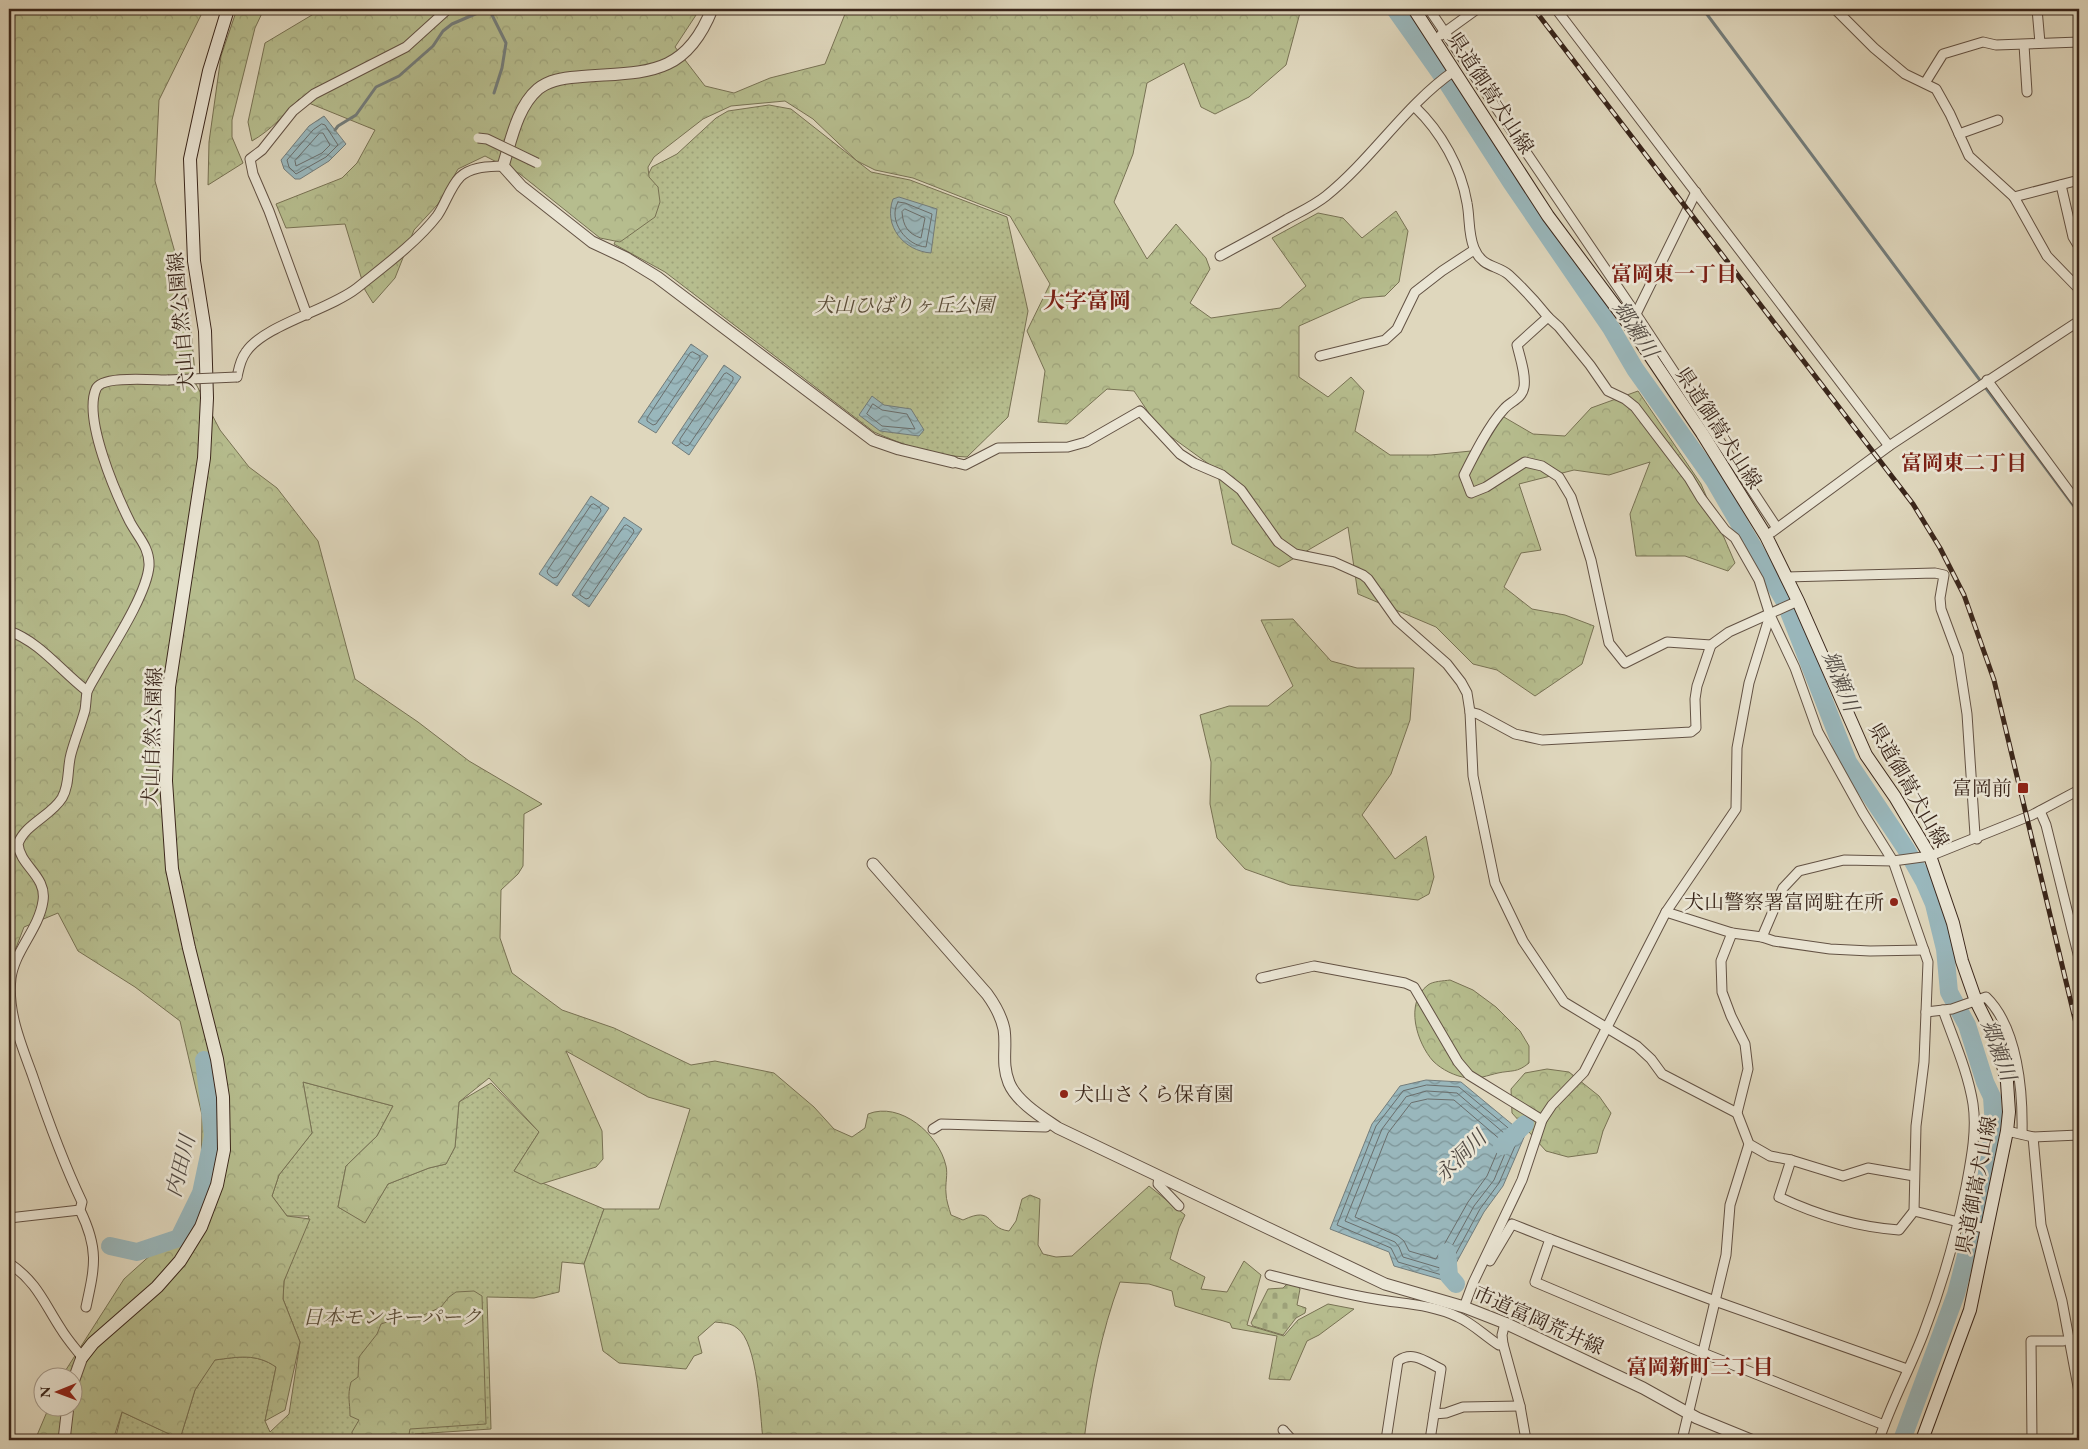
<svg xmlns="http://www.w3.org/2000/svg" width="2088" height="1449" font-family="'EB Garamond','Noto Serif JP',serif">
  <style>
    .green { fill: url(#green-dots); stroke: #787254 }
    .forest { fill: url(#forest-crowns); stroke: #787254 }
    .cemetery { fill: url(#cemetery-stones); stroke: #787254 }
    .water { fill: url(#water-waves); stroke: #737d7c }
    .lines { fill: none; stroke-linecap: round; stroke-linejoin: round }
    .shore { stroke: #6a6e6c; stroke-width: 1 }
    .stream { stroke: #737d7c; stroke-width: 3 }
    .river { stroke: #99b7bc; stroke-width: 18 }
    .minor-casing { stroke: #635244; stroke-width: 11 }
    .tertiary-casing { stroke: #635244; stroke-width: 13 }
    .secondary-casing { stroke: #3a261b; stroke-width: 14 }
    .minor { stroke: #eae5d4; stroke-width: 9 }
    .tertiary { stroke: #eae5d4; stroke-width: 11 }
    .secondary { stroke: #eae5d4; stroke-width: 12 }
    .rail-casing { stroke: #3a261b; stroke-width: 5 }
    .rail { stroke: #eae5d4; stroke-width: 3; stroke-dasharray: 9; stroke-linecap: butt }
    .minor-bridge-casing { stroke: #635244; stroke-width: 11; stroke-linecap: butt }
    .minor-bridge { stroke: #eae5d4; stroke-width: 9 }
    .poi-dot { fill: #8f2418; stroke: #eae5d4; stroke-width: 2 }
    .labels { text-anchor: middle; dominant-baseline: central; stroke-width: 5; stroke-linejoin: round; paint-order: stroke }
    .street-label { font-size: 20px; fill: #3a261b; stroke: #eae5d4 }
    .park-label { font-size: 20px; font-style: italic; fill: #594c38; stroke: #eae5d4 }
    .poi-label { font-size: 20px; fill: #3a261b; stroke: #eae5d4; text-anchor: end }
    .neighbourhood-label { font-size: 21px; font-weight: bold; fill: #7a1f14; stroke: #eae5d4 }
    .water-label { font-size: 21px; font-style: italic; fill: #524a43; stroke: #eae5d4 }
    .quarter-label { font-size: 22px; font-weight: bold; fill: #7a1f14; stroke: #eae5d4 }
  </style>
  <defs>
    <pattern id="green-dots" width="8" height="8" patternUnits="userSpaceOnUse" patternTransform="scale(1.25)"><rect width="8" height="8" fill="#b6bd8e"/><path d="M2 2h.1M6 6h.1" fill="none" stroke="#9da27a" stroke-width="1.8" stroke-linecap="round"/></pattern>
    <pattern id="forest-crowns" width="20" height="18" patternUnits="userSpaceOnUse" patternTransform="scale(1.25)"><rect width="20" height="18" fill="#b6bd8e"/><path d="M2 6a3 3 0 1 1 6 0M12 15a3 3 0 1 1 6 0" fill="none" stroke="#9da27a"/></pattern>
    <pattern id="cemetery-stones" width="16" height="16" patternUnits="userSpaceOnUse" patternTransform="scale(1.25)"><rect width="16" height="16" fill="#b6bd8e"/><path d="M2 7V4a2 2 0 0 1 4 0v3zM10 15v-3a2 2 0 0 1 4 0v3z" fill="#9da27a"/></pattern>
    <pattern id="water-waves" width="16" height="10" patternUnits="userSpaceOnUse" patternTransform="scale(1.25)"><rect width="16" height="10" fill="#99b7bc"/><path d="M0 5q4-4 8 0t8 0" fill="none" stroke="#7e9598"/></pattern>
  </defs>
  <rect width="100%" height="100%" fill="#dfd7bd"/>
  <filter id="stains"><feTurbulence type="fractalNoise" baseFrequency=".004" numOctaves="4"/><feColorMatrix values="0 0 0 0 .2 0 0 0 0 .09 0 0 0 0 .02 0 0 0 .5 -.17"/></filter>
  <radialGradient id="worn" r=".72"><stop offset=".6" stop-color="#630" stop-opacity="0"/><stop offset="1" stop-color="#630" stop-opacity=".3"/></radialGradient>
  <g class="green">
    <path d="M769,105L791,109L871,172L910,180L1007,217L1028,311L1008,417L967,457C935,456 903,445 874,432L665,272L614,244L652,167L677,154L716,118L728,111Z"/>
    <path d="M303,1082L393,1106L377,1136L346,1166L338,1207L365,1222L388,1184L429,1168L446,1164L455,1147L459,1102L491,1083L539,1132L514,1171L604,1209L584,1264L562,1262L559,1292L534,1298L487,1297L491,1429L415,1434L414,1440H115L122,1412L180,1439L195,1390L214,1360C238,1357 256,1353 276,1367L265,1421L270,1432L289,1414L300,1342L283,1299L284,1281L309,1216H287L272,1196L279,1175L312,1133Z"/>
  </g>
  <g class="forest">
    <path d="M9,9H204L159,100L155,181L188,299L196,384L220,430L249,467L277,488L318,541L355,679L418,722L469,761L542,804L524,814L523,866L518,874L501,890L500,938L512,973L562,1010L614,1028L691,1065L715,1061L774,1073L814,1107L834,1129L852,1137L865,1128L868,1114C900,1101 939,1134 946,1166C948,1174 945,1184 946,1193C946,1200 949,1208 951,1215L963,1220C995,1205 985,1228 1009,1231L1016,1221L1022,1199L1030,1195L1040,1199L1038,1245L1043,1254L1056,1257L1072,1256L1149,1186L1185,1215L1179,1228L1170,1259L1205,1277L1201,1289L1227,1292L1244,1261L1261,1275L1247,1325L1284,1336L1298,1320L1328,1304L1354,1309L1319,1335L1307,1341L1290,1380L1269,1379L1277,1336L1232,1328L1230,1323L1175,1306L1172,1291L1149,1284L1120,1282C1101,1332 1091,1387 1084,1440H763C760,1415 758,1342 737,1328C731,1323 723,1323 715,1322L698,1337L702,1353L694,1356L686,1369L619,1363L603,1351L584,1264L604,1209H659L690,1109L648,1097L566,1051L602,1131L603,1159L596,1167L541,1184L514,1171L539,1132L489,1078L459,1102L455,1147L446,1164L429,1168L388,1184L365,1223L338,1207L346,1166L377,1136L393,1106L303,1082L312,1133L279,1175L272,1196L287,1216L310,1219L284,1281L283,1299L300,1342L285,1410L265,1421L276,1367C256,1353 238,1357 215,1360L195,1390L180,1439L122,1412L113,1440H35L49,1407L72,1406V1376H62L124,1279L185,1224L201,1190L202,1115L180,1021L135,987L78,951L58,913L24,927L9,966Z"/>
    <polygon points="237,9 264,9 255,28 232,120 232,137 243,163 208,185 209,142 221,56"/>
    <path d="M322,9H700L675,47L705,86L734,93L770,78L825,64L847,9H1301L1286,65L1249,97L1215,114L1201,107L1184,63L1147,83L1133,154L1114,202L1147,259L1176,224L1206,258L1210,269L1190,303L1211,318L1280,308L1306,286L1272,238L1318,213L1343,218L1362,238L1396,211L1408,231L1399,282L1385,296L1362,298L1299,326V377L1328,397L1351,377L1364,391L1355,431L1390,455H1431L1471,451L1497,413L1533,434L1565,436L1591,408L1638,391L1701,484L1735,563L1728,571L1685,556H1636L1630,514L1650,462L1609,475L1574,470L1519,484L1541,550L1521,553L1504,587L1532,609L1565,615L1594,626L1582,664L1535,696L1497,670L1473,664L1436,627L1358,594L1348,527L1279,567L1232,544L1217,470L1159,428L1134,391L1107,389L1067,424L1038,422L1045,371L1027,331L1050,284L1010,216L913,178L875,170L857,161L813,119L785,101L731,106L703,119L654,157L648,167L649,177L658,187L660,202L655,217L620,242L600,238L520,174L485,156L458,169L438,204L414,230L395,278L373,303L365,290L345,224L286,228L276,204L342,178L357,163L375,130L299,99C284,115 271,130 252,141L248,122L265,43Z"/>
    <polygon points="1293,619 1331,661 1357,668 1414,668 1410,720 1391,774 1362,815 1395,859 1426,836 1434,877 1429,894 1418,900 1290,885 1245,869 1217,838 1210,804 1211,762 1200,715 1229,706 1268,706 1293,686 1261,620"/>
    <path d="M1450,980L1473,990L1496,1007L1520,1031L1529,1046V1063C1517,1073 1512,1070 1498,1073C1489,1075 1476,1080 1467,1078C1455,1076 1442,1070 1433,1061C1417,1043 1404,1003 1428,985C1433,981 1444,981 1450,980Z"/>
    <polygon points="1547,1069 1569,1072 1599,1096 1611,1113 1603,1131 1597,1153 1568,1157 1546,1151 1512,1113 1511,1089 1525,1073"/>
    <path d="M474,1291L482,1296L486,1424L410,1429L408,1440H353L352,1432L359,1420L350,1416C350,1401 347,1397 351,1382L358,1377L359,1357L377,1334L381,1324L399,1318L413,1320L441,1307L449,1297L456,1292Z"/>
  </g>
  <polygon class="cemetery" points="1288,1283 1296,1284 1300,1289 1297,1305 1306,1308 1305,1313 1296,1318 1283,1335 1253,1326 1251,1323 1268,1289 1283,1288"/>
  <g class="water">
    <polygon points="324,116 346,144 329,161 300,179 295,179 284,169 281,160 309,126"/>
    <path d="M899,197L937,209L931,253C904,251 883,226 893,199Z"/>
    <polygon points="691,344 708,356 656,433 638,422"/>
    <polygon points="724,365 741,377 689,455 672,443"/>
    <polygon points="872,396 884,405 911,409 924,430 919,436 880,431 859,415"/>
    <polygon points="591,496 609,508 557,586 539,574"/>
    <polygon points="624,517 642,529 589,607 572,595"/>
    <polygon points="1426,1080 1461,1082 1525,1135 1503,1186 1484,1212 1449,1276 1443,1280 1394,1266 1389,1252 1330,1229 1372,1124 1400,1086"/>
  </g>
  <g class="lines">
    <g class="shore">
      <polygon points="322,124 325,125 338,145 326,157 296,174 289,167 287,160 313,130"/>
      <polygon points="320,133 323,133 330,145 322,153 296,166 295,161"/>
      <path d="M898,202L905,203L932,214L926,247C907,246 887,221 898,202Z"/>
      <path d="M905,209L925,218L921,238C908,234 903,226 902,212Z"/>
      <polygon points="693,352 700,356 700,359 656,424 653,425 647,421 647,418 690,353"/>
      <polygon points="727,373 733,377 733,380 689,445 686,446 680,442 680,439 724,374"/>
      <polygon points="873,404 882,410 907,414 915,429 882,426 867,414"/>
      <polygon points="594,504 600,508 601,511 557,577 553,578 548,574 547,571 591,505"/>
      <polygon points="627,525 633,529 634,532 589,598 586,599 580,595 580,592 624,526"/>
      <polygon points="1427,1085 1459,1087 1519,1137 1499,1183 1480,1209 1446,1272 1442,1275 1398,1262 1391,1248 1337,1225 1376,1126 1403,1091"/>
      <polygon points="1427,1091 1457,1093 1511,1139 1494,1180 1474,1206 1440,1268 1403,1257 1399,1247 1395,1242 1345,1221 1382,1129 1406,1097"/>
      <polygon points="1428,1099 1454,1100 1502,1141 1487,1176 1468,1202 1436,1259 1409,1251 1404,1241 1398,1236 1355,1217 1388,1133 1411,1103"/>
    </g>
    <g class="stream">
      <polyline points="489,9 506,43 502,68 494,93"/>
      <polyline points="1703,9 2079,513"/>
      <polyline points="335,130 338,126 356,115 376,87 399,76 433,46 443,31 452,24 487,9"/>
    </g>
    <g class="river">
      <polyline points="1395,9 1446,81 1511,182 1611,328 1635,369 1714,480 1785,602 1848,762 1906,849 1924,881 1934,904 1945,949 1949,992 1967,1025 1985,1082 1992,1097 1994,1127 1986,1179 1956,1294 1902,1440"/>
      <polyline points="1502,1146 1525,1124"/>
      <polyline points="110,1246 137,1252 179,1238 201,1193 213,1136 204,1060"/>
      <polyline points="1447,1252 1449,1276 1456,1284"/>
    </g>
    <defs>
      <g id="minor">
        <polyline points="1429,9 1636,314 1777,528"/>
        <polyline points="1556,9 1889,446"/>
        <polyline points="1835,9 1874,48 1905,74 1936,89 1950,114 1969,156 2014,197 2047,256 2079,289"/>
        <polyline points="2037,9 2040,43"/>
        <polyline points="1441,35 1477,9"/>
        <polyline points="2024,45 2027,92"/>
        <polyline points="1925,83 1943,54 1983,42 1996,45 2079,42"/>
        <path d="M1415,107C1441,132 1461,167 1467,203C1470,218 1468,233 1474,248C1482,268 1498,265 1509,275C1523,288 1536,302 1548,317L1517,345C1520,358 1526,374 1524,387C1522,399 1511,401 1504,409C1489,425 1474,455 1464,475L1471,493L1486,487L1525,462L1542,466L1559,477L1571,497L1591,560L1609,643L1625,663L1667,642L1711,645L1729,632L1798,601"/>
        <polyline points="1959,134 1998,120"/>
        <polyline points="2061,185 2073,237 2079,247"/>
        <polyline points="2014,197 2079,180"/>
        <path d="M1220,256C1242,244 1265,232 1287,219C1300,212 1315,205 1326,196C1373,158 1405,105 1454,71"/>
        <polyline points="307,315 269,211 253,174 250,159 262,150 293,111 314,94 406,47 448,9"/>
        <path d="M1548,317L1559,327L1590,365L1608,391L1625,399L1635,407L1689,478L1701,498L1725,530L1735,538L1759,580L1770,615L1795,668L1818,732L1863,813L1893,861L1928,962L1924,1062L1916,1126L1914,1211L1899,1230C1857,1227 1817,1215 1779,1197L1791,1160"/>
        <polyline points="1634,318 1696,192"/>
        <polyline points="1320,356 1385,340 1397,329 1415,292 1442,271 1474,250"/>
        <path d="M237,377C239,368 240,360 246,352C264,325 329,310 357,288C383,267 417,242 437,216C445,205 450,187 460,177C472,166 489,167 503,166"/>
        <polyline points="1987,380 2079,505"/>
        <polyline points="953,462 965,465 998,448 1068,447 1086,442 1140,411 1180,454 1194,463 1222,475 1241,490 1278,542 1295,554 1334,562 1363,575 1368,579 1397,620 1447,664 1461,682 1467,693 1470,712 1473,776 1495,883 1523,941 1564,1002 1637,1046 1651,1059 1662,1074 1737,1113"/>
        <polyline points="1772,532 1889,446 2079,321"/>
        <polyline points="1786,577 1935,573 1944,575 1940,598 1941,609 1958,655 1967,714 1975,835 1977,839"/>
        <path d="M9,631C40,642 61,671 87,691"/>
        <polyline points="1470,712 1478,714 1515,734 1542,740 1691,732 1696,728 1695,699 1697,686 1711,645"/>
        <polyline points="2040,811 2046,825 2079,958"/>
        <polyline points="1666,912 1732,933 1762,937 1774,941 1830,949 1870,951 1924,950"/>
        <polyline points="1732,933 1721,961 1722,992 1731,1016 1745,1044 1748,1069 1737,1113 1749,1144 1770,1156 1791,1160 1843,1176 1868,1168 1914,1176"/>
        <polyline points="1762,937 1783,888 1799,871 1844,860 1893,861 1930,856 2032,815 2079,790"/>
        <polyline points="1261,978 1314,966 1405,983 1414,987 1458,1062 1469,1075 1542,1120"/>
        <path d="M1926,1012L1952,1009L1986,997C2018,1028 2023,1092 2022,1134"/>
        <polyline points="933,1129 941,1124 1046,1127 1050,1122"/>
        <polyline points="2007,1131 2033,1137 2079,1135"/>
        <polyline points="2033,1137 2041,1225 2062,1301 2079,1392"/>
        <polyline points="1159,1177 1158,1184 1179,1206"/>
        <polyline points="1914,1211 1987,1229"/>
        <polyline points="9,1218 80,1210"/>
        <polyline points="1550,1239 1715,1301 1907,1369"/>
        <polyline points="1490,1261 1512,1224 1550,1239 1535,1282 1703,1353 1884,1425"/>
        <path d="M9,1263C37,1282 44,1303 61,1329C67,1339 75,1348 82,1357"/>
        <path d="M1270,1275C1305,1284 1339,1293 1375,1299C1403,1304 1431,1304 1458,1317C1472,1323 1485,1336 1499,1345L1503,1344"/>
        <path d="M86,1307C95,1266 99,1249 80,1210L82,1202C62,1160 47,1118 32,1074C21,1044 7,1011 11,978C15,950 39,929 43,901C47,876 20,866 18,844C25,824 51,816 62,798C70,784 67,768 71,754C75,739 81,725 85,710C86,704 86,698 87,692C90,684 96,676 100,668C114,644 147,593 149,566C150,548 138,537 130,522C116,494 83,419 96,389C101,375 153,380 168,380"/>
        <polyline points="1464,1307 1473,1283 1522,1180 1542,1120 1552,1105 1584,1072 1666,912 1736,809 1737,748 1749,683 1770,615"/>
        <polyline points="1505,1323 1502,1335 1503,1344 1520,1406 1526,1440"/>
        <polyline points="1434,1414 1446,1413 1463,1407 1520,1406"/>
        <polyline points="1283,1430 1292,1440"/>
        <path d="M1386,1440L1398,1361C1413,1350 1426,1362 1441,1369L1430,1440"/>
        <polyline points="1682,1440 1726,1255 1730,1205 1749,1144"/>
        <path d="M1879,1440C1891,1403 1910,1369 1924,1332C1942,1285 1956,1236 1966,1187C1971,1160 1977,1131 1973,1104C1968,1072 1954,1041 1943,1010"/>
        <polyline points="2032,1440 2031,1341 2063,1341"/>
      </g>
      <g id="tertiary">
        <path d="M712,9C684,80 642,71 577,77C563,78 549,80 538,89C517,107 511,141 503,166L521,186L592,242L626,258L657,277L873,440L899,449L953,462"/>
        <path d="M873,864L987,994C995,1005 1001,1015 1004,1029C1007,1048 1001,1063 1009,1083C1017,1102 1042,1117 1058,1128L1385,1284L1464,1307L1505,1323L1643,1388L1697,1418L1751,1440"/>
        <polyline points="72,1385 82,1357"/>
        <polyline points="64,1440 68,1406"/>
      </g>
      <g id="secondary">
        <polyline points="1414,9 1548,216 1630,326 1702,433 1766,536 1798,601 1866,755 1895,797 1930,856 1953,923 1962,961 1976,1001 1998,1045 2007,1082 2009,1112 2007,1131 1970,1310 1922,1440"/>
        <polyline points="82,1357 93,1343 157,1287 180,1261 201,1227 217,1185 224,1150 223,1097 217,1059 189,948 172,869 166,781 169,687 204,458 207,398 205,331 194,261 190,159 209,71 228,9"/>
      </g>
    </defs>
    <use href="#minor" class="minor-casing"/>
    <use href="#tertiary" class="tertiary-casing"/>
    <use href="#secondary" class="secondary-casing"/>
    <use href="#minor" class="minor"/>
    <use href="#tertiary" class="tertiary"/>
    <use href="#secondary" class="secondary"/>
    <defs>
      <polyline id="rail" points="1534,9 1913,504 1940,548 1964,595 1994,680 2079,1036"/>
    </defs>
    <use href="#rail" class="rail-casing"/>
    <use href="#rail" class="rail"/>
    <defs>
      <g id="minor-bridge">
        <polyline points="478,138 487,139 537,163"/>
        <polyline points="168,380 237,377"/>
      </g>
    </defs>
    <use href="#minor-bridge" class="minor-bridge-casing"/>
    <use href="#minor-bridge" class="minor-bridge"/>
  </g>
  <g class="poi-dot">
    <rect x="2017" y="782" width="12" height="12" rx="2.5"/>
    <circle cx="1894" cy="902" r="5"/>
    <circle cx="1064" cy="1094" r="5"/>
  </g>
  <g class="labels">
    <g class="street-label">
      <text transform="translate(1491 93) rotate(57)">県道御嵩犬山線</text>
      <text transform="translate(181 322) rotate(-95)">犬山自然公園線</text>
      <text transform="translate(1719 428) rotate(57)">県道御嵩犬山線</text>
      <text transform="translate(152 737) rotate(-88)">犬山自然公園線</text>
      <text transform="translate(1909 785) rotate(60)">県道御嵩犬山線</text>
      <text transform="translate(1976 1185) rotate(-79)">県道御嵩犬山線</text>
      <text transform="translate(1539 1320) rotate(24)">市道富岡荒井線</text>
    </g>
    <g class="park-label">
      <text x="904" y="305">犬山ひばりヶ丘公園</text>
      <text x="392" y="1317">日本モンキーパーク</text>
    </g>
    <g class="poi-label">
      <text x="2012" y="788">富岡前</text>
      <text x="1884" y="902">犬山警察署富岡駐在所</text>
      <text x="1074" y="1094" text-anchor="start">犬山さくら保育園</text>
    </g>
    <g class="neighbourhood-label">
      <text x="1674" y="273">富岡東一丁目</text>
      <text x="1964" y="462">富岡東二丁目</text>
      <text x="1700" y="1366">富岡新町三丁目</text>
    </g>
    <g class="water-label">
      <text transform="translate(1636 329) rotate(57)">郷瀬川</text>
      <text transform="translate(1841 681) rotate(68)">郷瀬川</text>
      <text transform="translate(1999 1050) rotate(70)">郷瀬川</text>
      <text transform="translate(1460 1156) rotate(-45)">永洞川</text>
      <text transform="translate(180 1166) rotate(-76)">内田川</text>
    </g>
    <g class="quarter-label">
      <text x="1087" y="300">大字富岡</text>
    </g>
  </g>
  <rect width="2088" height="1449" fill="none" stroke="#dfd7bd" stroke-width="30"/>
  <rect x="10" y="10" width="2068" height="1429" fill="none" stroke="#3a261b" stroke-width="2.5"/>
  <rect x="15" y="15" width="2058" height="1419" fill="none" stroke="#3a261b"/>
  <g transform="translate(58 1392) rotate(269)"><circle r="24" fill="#eae5d4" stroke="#a4998a"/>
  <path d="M0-4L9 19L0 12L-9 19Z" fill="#8f2418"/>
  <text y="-8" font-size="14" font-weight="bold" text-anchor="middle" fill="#3a261b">N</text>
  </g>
  <rect width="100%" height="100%" filter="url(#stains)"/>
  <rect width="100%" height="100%" fill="url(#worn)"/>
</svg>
